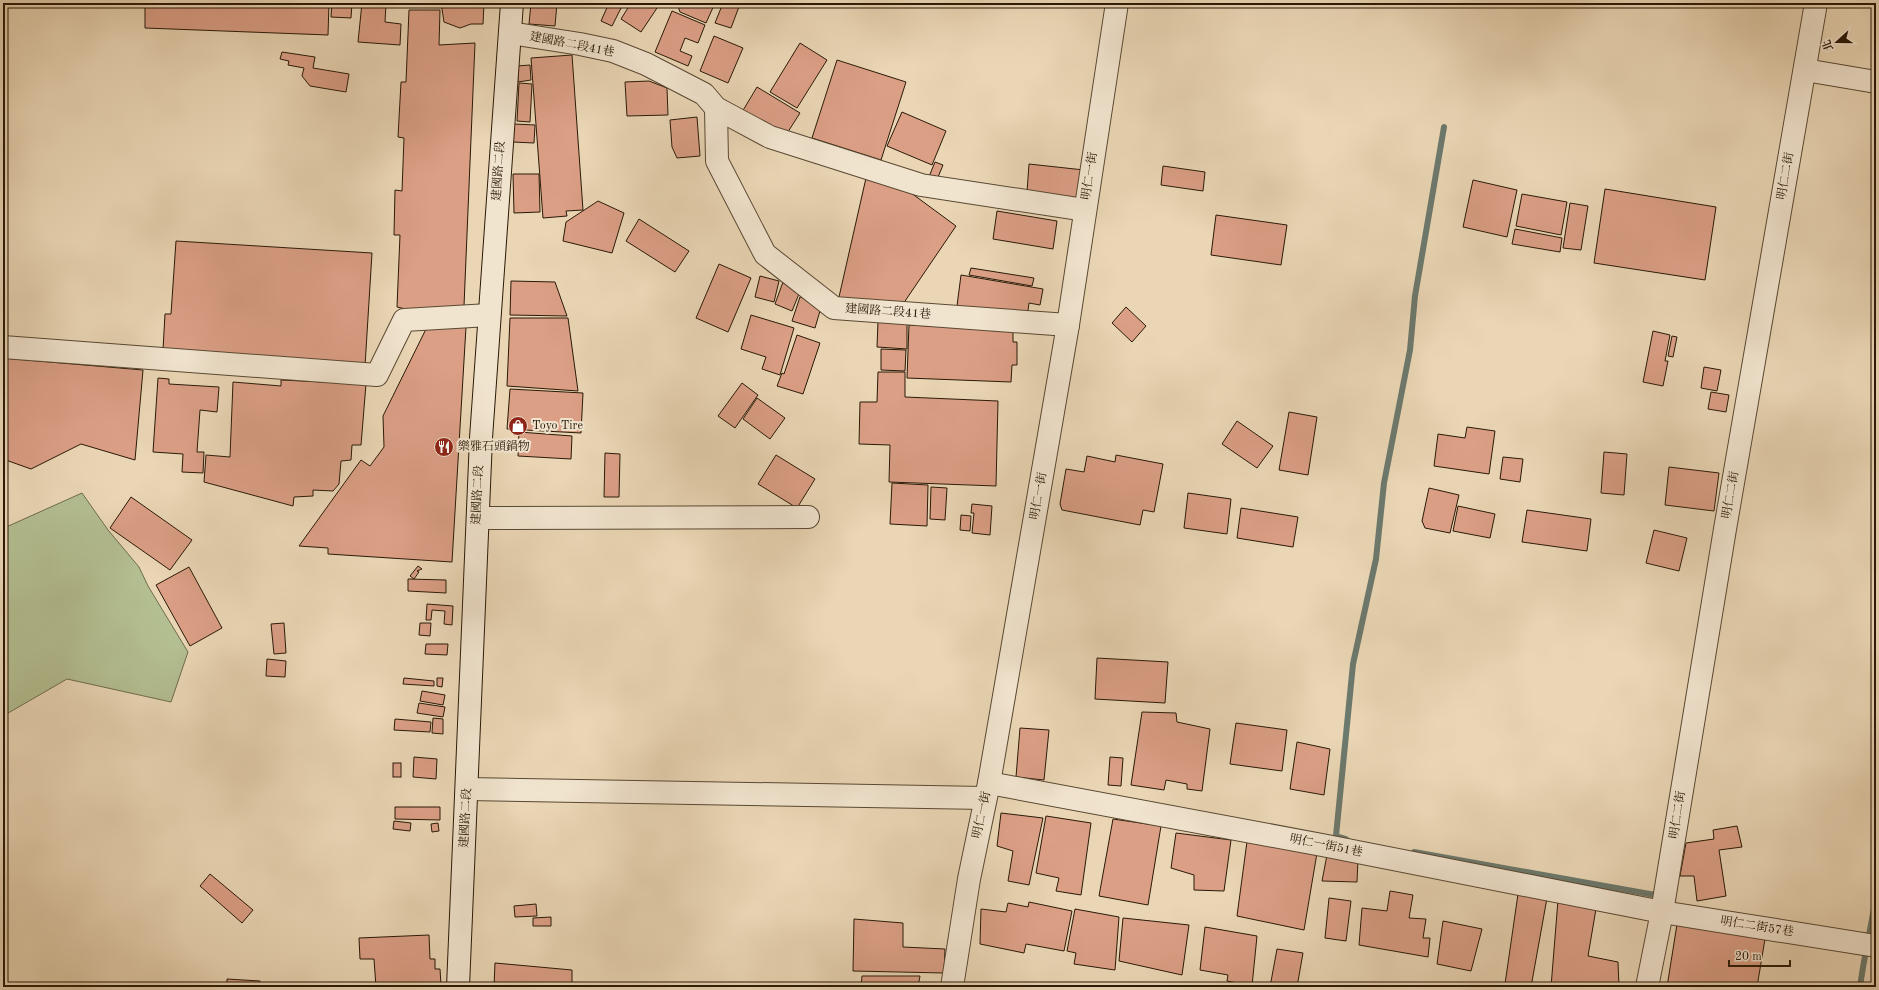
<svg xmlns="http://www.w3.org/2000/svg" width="1879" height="990" font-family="'Old Standard TT','Noto Serif TC',serif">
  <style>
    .green { fill: #b3be91; stroke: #6e6c4c }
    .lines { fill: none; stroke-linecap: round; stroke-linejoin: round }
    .stream { stroke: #6c796d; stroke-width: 6 }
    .building { fill: #db9f86; stroke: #291906 }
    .street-casing { stroke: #594832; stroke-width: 24 }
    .secondary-casing { stroke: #291906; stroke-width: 24 }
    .street { stroke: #f1e4cf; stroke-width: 22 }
    .secondary { stroke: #f1e4cf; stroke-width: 22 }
    .labels { text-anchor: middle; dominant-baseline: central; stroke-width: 4; stroke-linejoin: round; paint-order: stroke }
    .street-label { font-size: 12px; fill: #291906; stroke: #f1e4cf }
    .poi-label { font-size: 12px; fill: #291906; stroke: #f1e4cf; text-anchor: start }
  </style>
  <rect width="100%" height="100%" fill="#ead6b5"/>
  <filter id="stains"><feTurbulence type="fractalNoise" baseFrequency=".005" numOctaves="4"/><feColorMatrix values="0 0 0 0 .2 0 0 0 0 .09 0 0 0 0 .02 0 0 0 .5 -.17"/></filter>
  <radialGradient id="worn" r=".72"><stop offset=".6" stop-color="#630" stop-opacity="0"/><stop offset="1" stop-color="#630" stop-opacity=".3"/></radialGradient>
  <polygon class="green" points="82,493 108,530 139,567 148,586 188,652 171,702 67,679 3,716 3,521 4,528"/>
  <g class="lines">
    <g class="stream">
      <polyline points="1346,839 1336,836 1353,664 1376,559 1384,483 1410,350 1415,296 1444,127"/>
      <polyline points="1414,852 1661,896"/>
      <path d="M1860,987C1864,957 1871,927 1876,897"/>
    </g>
  </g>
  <g class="building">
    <polygon points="145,3 329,3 328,35 145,28"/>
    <polygon points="332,3 352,3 351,18 331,17"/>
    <polygon points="362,3 386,3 385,22 401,24 400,45 358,42"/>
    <polygon points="441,3 484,3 483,24 471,24 460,28 444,22"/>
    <polygon points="531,3 557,3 555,26 529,24"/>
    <polygon points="609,3 621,8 612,26 601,21"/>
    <polygon points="631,3 650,3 657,8 641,32 621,19"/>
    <polygon points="677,3 715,3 706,23 680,12"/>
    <polygon points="723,3 740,4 731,28 715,23"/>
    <polygon points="409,10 440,10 439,45 475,43 464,306 427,314 397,307 400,235 394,235 395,190 402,191 404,138 398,137 401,82 406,82"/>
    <polygon points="672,11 705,25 698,43 685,38 680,51 692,56 688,66 655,52"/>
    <polygon points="714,36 743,48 728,83 700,71"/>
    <polygon points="800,43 827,60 797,108 770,92"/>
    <polygon points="282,52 315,57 313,68 349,74 346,92 310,86 302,76 304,68 288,65 289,61 280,59"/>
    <polygon points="572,55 583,210 566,211 567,216 543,218 531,58"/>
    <polygon points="837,60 906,82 881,160 812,138"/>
    <polygon points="530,65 531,80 518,82 517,66"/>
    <polygon points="649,81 667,88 668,115 627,116 625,82"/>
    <polygon points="519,83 532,84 530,122 517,121"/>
    <polygon points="757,87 800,113 784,138 742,112"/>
    <polygon points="902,112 946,131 932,165 887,146"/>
    <polygon points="697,117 700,156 677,158 672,147 670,120"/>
    <polygon points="514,124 535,125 534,143 513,142"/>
    <polygon points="935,162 943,165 936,182 928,179"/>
    <polygon points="1029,164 1084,170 1081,198 1027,192"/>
    <polygon points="1163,166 1205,172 1203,191 1161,185"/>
    <polygon points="513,174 539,174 540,212 514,213"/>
    <polygon points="866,178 903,187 956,226 901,307 846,304 839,297"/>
    <polygon points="1473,180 1517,190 1507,237 1463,227"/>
    <polygon points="1605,189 1716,207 1705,280 1594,263"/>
    <polygon points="1522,194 1567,202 1561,235 1516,226"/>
    <polygon points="598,201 624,213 612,253 563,241 566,222"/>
    <polygon points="1570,203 1588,206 1581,250 1563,248"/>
    <polygon points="997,211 1057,221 1053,249 993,239"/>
    <polygon points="1216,215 1287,225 1281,265 1211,255"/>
    <polygon points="639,219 689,251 675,272 626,241"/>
    <polygon points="1515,229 1562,238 1560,252 1512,244"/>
    <polygon points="176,241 372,253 365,366 163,350 165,314 171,314"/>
    <polygon points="719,264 751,278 728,332 696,318"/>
    <polygon points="971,268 1034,278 1032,286 969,275"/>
    <polygon points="961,275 1043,289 1040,305 1029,303 1027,318 957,306"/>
    <polygon points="760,276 779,281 774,302 755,297"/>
    <polygon points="511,281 555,282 567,316 510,315"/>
    <polygon points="783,282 801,289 792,311 775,304"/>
    <polygon points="800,297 822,304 815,328 792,321"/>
    <polygon points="1126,307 1146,326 1132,342 1112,323"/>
    <polygon points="751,315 794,328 780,375 762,369 766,357 741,349"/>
    <polygon points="510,318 568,318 578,391 507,386"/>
    <polygon points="878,321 907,322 907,349 877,347"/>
    <polygon points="428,325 466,327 452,562 328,554 328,548 299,546 361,460 370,466 384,447 383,416"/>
    <polygon points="909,325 1013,330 1013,342 1017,342 1017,365 1012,365 1011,382 907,378"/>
    <polygon points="1653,331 1670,335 1665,361 1668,361 1663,386 1643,382"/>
    <polygon points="797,335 820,343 803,394 777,386 782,373 784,374"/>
    <polygon points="1672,336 1677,337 1673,357 1668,356"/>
    <polygon points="881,349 906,350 905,371 881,370"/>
    <polygon points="3,358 143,370 135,460 81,444 31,469 3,459"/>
    <polygon points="1704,367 1721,370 1717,391 1701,388"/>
    <polygon points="878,372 905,372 905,397 998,401 996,486 889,482 890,445 859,444 860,402 877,402"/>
    <polygon points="158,378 169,379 169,384 219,387 217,412 200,410 197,452 204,452 203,473 182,472 183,454 153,452"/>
    <polygon points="281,380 366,384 361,445 352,445 351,460 341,461 339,484 333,491 313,490 313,496 294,497 293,506 204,482 206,455 230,457 233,382 281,386"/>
    <polygon points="742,383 758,395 735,428 718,416"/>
    <polygon points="510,389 583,393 581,433 507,429"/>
    <polygon points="1711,392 1729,395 1726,412 1708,409"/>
    <polygon points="757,398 785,418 770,439 743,419"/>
    <polygon points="1289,412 1317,417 1308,475 1279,470"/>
    <polygon points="1237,421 1273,446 1257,468 1222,444"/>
    <polygon points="1467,427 1495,431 1489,474 1434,466 1438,434 1465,438"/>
    <polygon points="519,432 572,436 571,459 518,456"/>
    <polygon points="1604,452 1627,454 1624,495 1601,493"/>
    <polygon points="605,453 620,454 619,497 604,497"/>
    <polygon points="776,455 815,479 797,508 758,484"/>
    <polygon points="1116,455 1163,464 1154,512 1143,510 1140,525 1062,510 1060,504 1066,469 1084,472 1087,456 1115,462"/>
    <polygon points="1503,457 1523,459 1520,482 1500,479"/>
    <polygon points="1669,467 1719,473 1714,511 1665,505"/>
    <polygon points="892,483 928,485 927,526 890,524"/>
    <polygon points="931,487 947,488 945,520 930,519"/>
    <polygon points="1429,488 1459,495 1450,533 1425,528 1422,521"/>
    <polygon points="1188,493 1231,499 1227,534 1184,528"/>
    <polygon points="131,497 192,540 170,570 110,528"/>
    <polygon points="972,504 992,506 990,535 972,533 974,513 971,513"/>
    <polygon points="1458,506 1495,514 1490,538 1453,531"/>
    <polygon points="1241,508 1298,517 1293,547 1237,538"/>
    <polygon points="1527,510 1591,519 1587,551 1522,542"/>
    <polygon points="961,515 971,516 970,531 960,530"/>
    <polygon points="1654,530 1687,538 1679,571 1646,563"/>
    <polygon points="418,566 422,569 417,571 419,572 414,579 410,576"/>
    <polygon points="189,567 222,628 190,646 156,585"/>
    <polygon points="408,579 446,580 446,593 408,591"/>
    <polygon points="427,604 453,606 452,625 444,624 445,611 432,610 431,620 426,620"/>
    <polygon points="284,623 286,653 274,654 271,624"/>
    <polygon points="420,623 431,623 430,636 419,635"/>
    <polygon points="426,644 448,644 447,655 425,654"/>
    <polygon points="1097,658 1168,662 1165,703 1095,699"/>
    <polygon points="267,659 286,661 285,677 266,676"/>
    <polygon points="404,678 434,681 434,686 403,684"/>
    <polygon points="437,678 443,678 442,687 437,686"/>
    <polygon points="422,691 445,695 443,705 420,701"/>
    <polygon points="419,703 445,707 443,717 417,713"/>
    <polygon points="1142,712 1176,713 1177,722 1210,729 1202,791 1187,789 1187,784 1166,780 1164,790 1131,785"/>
    <polygon points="433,718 443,719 443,734 432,733"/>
    <polygon points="395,719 431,722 430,732 394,730"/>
    <polygon points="1236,723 1287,730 1282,771 1230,764"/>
    <polygon points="1020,728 1049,730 1044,780 1016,777"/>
    <polygon points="1297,742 1330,749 1324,795 1290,789"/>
    <polygon points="414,757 437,759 436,779 413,777"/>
    <polygon points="1110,757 1123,758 1121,786 1108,785"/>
    <rect x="393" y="763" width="8" height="14"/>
    <polygon points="395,807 440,807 440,820 395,819"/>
    <polygon points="1001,813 1043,818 1029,885 1008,881 1013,851 997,846"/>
    <polygon points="1046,816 1091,823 1081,895 1056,891 1059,878 1036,873"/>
    <polygon points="1113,819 1161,826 1148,905 1099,896"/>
    <polygon points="394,821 411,823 410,831 393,829"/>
    <polygon points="438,823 439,831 432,832 431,824"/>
    <polygon points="1737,826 1742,847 1719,850 1726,896 1697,901 1694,876 1680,876 1686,843 1714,839 1713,830"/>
    <polygon points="1176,833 1231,840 1224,891 1194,890 1194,875 1171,868"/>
    <polygon points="1248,834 1317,853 1304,930 1237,916"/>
    <polygon points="1327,855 1358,859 1357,882 1322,881"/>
    <polygon points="210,874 253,910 242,923 200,886"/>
    <polygon points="1390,891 1413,895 1409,918 1426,919 1423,938 1430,938 1428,957 1359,945 1362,908 1387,911"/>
    <polygon points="1518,894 1547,898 1531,987 1505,984"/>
    <polygon points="1329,898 1351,901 1346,941 1325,938"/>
    <polygon points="1558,900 1597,903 1588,956 1618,962 1619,987 1586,987 1586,985 1578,982 1577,987 1551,987"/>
    <polygon points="1029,902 1072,911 1064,951 1026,944 1024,953 980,944 981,909 1006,912 1008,903 1028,907"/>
    <polygon points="536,904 537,916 515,917 514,906"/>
    <polygon points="1075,909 1119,917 1115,970 1074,964 1076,953 1067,951"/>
    <polygon points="551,917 551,926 533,926 533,918"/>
    <polygon points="1123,918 1189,925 1182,975 1119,961"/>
    <polygon points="1678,918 1766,933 1757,987 1667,987"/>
    <polygon points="854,919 903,923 903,947 945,949 944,973 853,971"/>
    <polygon points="1443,921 1482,929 1471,971 1437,964"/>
    <polygon points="1205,927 1257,936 1252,986 1227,981 1228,975 1200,970"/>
    <polygon points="429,935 430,959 435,959 435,969 440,969 441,985 437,985 437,987 376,987 374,959 360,959 359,938"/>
    <polygon points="1277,949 1303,953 1297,987 1270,987"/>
    <polygon points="495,963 572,970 572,987 494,987"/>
    <polygon points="862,976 920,976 918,987 861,987"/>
    <polygon points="227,979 260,981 260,987 227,987"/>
  </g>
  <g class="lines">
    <defs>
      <g id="street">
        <polyline points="510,33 580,44 613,51 646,64 704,94 716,108 770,137 921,185 1085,210"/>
        <polyline points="1805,70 1876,82"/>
        <polyline points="716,108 717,161 765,254 834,308 1068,325"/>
        <polyline points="3,347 377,375 404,320 489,315"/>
        <polyline points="478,518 808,517"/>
        <polyline points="989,783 1322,845 1662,912 1876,946"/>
        <polyline points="467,789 985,798"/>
        <polyline points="952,987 969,879 989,783 1068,325 1117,3"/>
        <polyline points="1647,987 1662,912 1725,529 1816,3"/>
      </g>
      <polyline id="secondary" points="458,987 481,438 512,3"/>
    </defs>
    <use href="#street" class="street-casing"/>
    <use href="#secondary" class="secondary-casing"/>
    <use href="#street" class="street"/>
    <use href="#secondary" class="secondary"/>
  </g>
  <defs>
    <symbol id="shop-disc" viewBox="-11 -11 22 22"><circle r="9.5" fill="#8f2418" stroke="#f1e4cf"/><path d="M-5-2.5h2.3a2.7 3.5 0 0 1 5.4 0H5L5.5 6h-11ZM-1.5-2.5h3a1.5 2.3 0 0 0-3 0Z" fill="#fff"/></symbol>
    <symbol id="restaurant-disc" viewBox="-11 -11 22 22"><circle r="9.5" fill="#8f2418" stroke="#f1e4cf"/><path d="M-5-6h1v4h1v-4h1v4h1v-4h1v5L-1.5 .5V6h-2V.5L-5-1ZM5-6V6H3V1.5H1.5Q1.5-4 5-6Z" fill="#fff"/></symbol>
  </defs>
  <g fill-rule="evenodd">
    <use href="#shop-disc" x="507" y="415" width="22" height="22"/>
    <use href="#restaurant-disc" x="433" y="436" width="22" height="22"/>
  </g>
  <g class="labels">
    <g class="street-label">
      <text transform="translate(572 45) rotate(11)">建國路二段41巷</text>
      <text transform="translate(499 171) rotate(-86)">建國路二段</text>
      <text transform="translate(1090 176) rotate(-81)">明仁一街</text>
      <text transform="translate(1786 176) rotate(-80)">明仁二街</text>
      <text transform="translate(888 312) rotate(4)">建國路二段41巷</text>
      <text transform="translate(478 495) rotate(-87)">建國路二段</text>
      <text transform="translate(1731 495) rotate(-80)">明仁二街</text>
      <text transform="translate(1039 496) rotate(-80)">明仁一街</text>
      <text transform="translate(982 815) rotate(-78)">明仁一街</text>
      <text transform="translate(1678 815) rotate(-81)">明仁二街</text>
      <text transform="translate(466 818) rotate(-87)">建國路二段</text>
      <text transform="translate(1326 846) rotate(11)">明仁一街51巷</text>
      <text transform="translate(1757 927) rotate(9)">明仁二街57巷</text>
    </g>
    <g class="poi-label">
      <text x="532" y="426">Toyo Tire</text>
      <text x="458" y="447">樂雅石頭鍋物</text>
    </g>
  </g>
  <rect width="1879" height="990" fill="none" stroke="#ead6b5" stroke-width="16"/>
  <rect x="4" y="4" width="1871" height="982" fill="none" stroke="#291906" stroke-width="2"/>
  <rect x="8" y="8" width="1863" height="974" fill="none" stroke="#291906"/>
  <g transform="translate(1837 42) rotate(249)" stroke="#f1e4cf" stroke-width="3" paint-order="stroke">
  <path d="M0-3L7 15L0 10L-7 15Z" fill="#291906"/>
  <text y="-6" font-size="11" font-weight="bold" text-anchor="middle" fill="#291906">北</text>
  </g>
  <path d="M1729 960v6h61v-6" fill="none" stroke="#291906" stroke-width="2"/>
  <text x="1735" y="960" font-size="12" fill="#291906" stroke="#f1e4cf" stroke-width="3" paint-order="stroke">20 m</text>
  <rect width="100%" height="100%" filter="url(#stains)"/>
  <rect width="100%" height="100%" fill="url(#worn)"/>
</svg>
